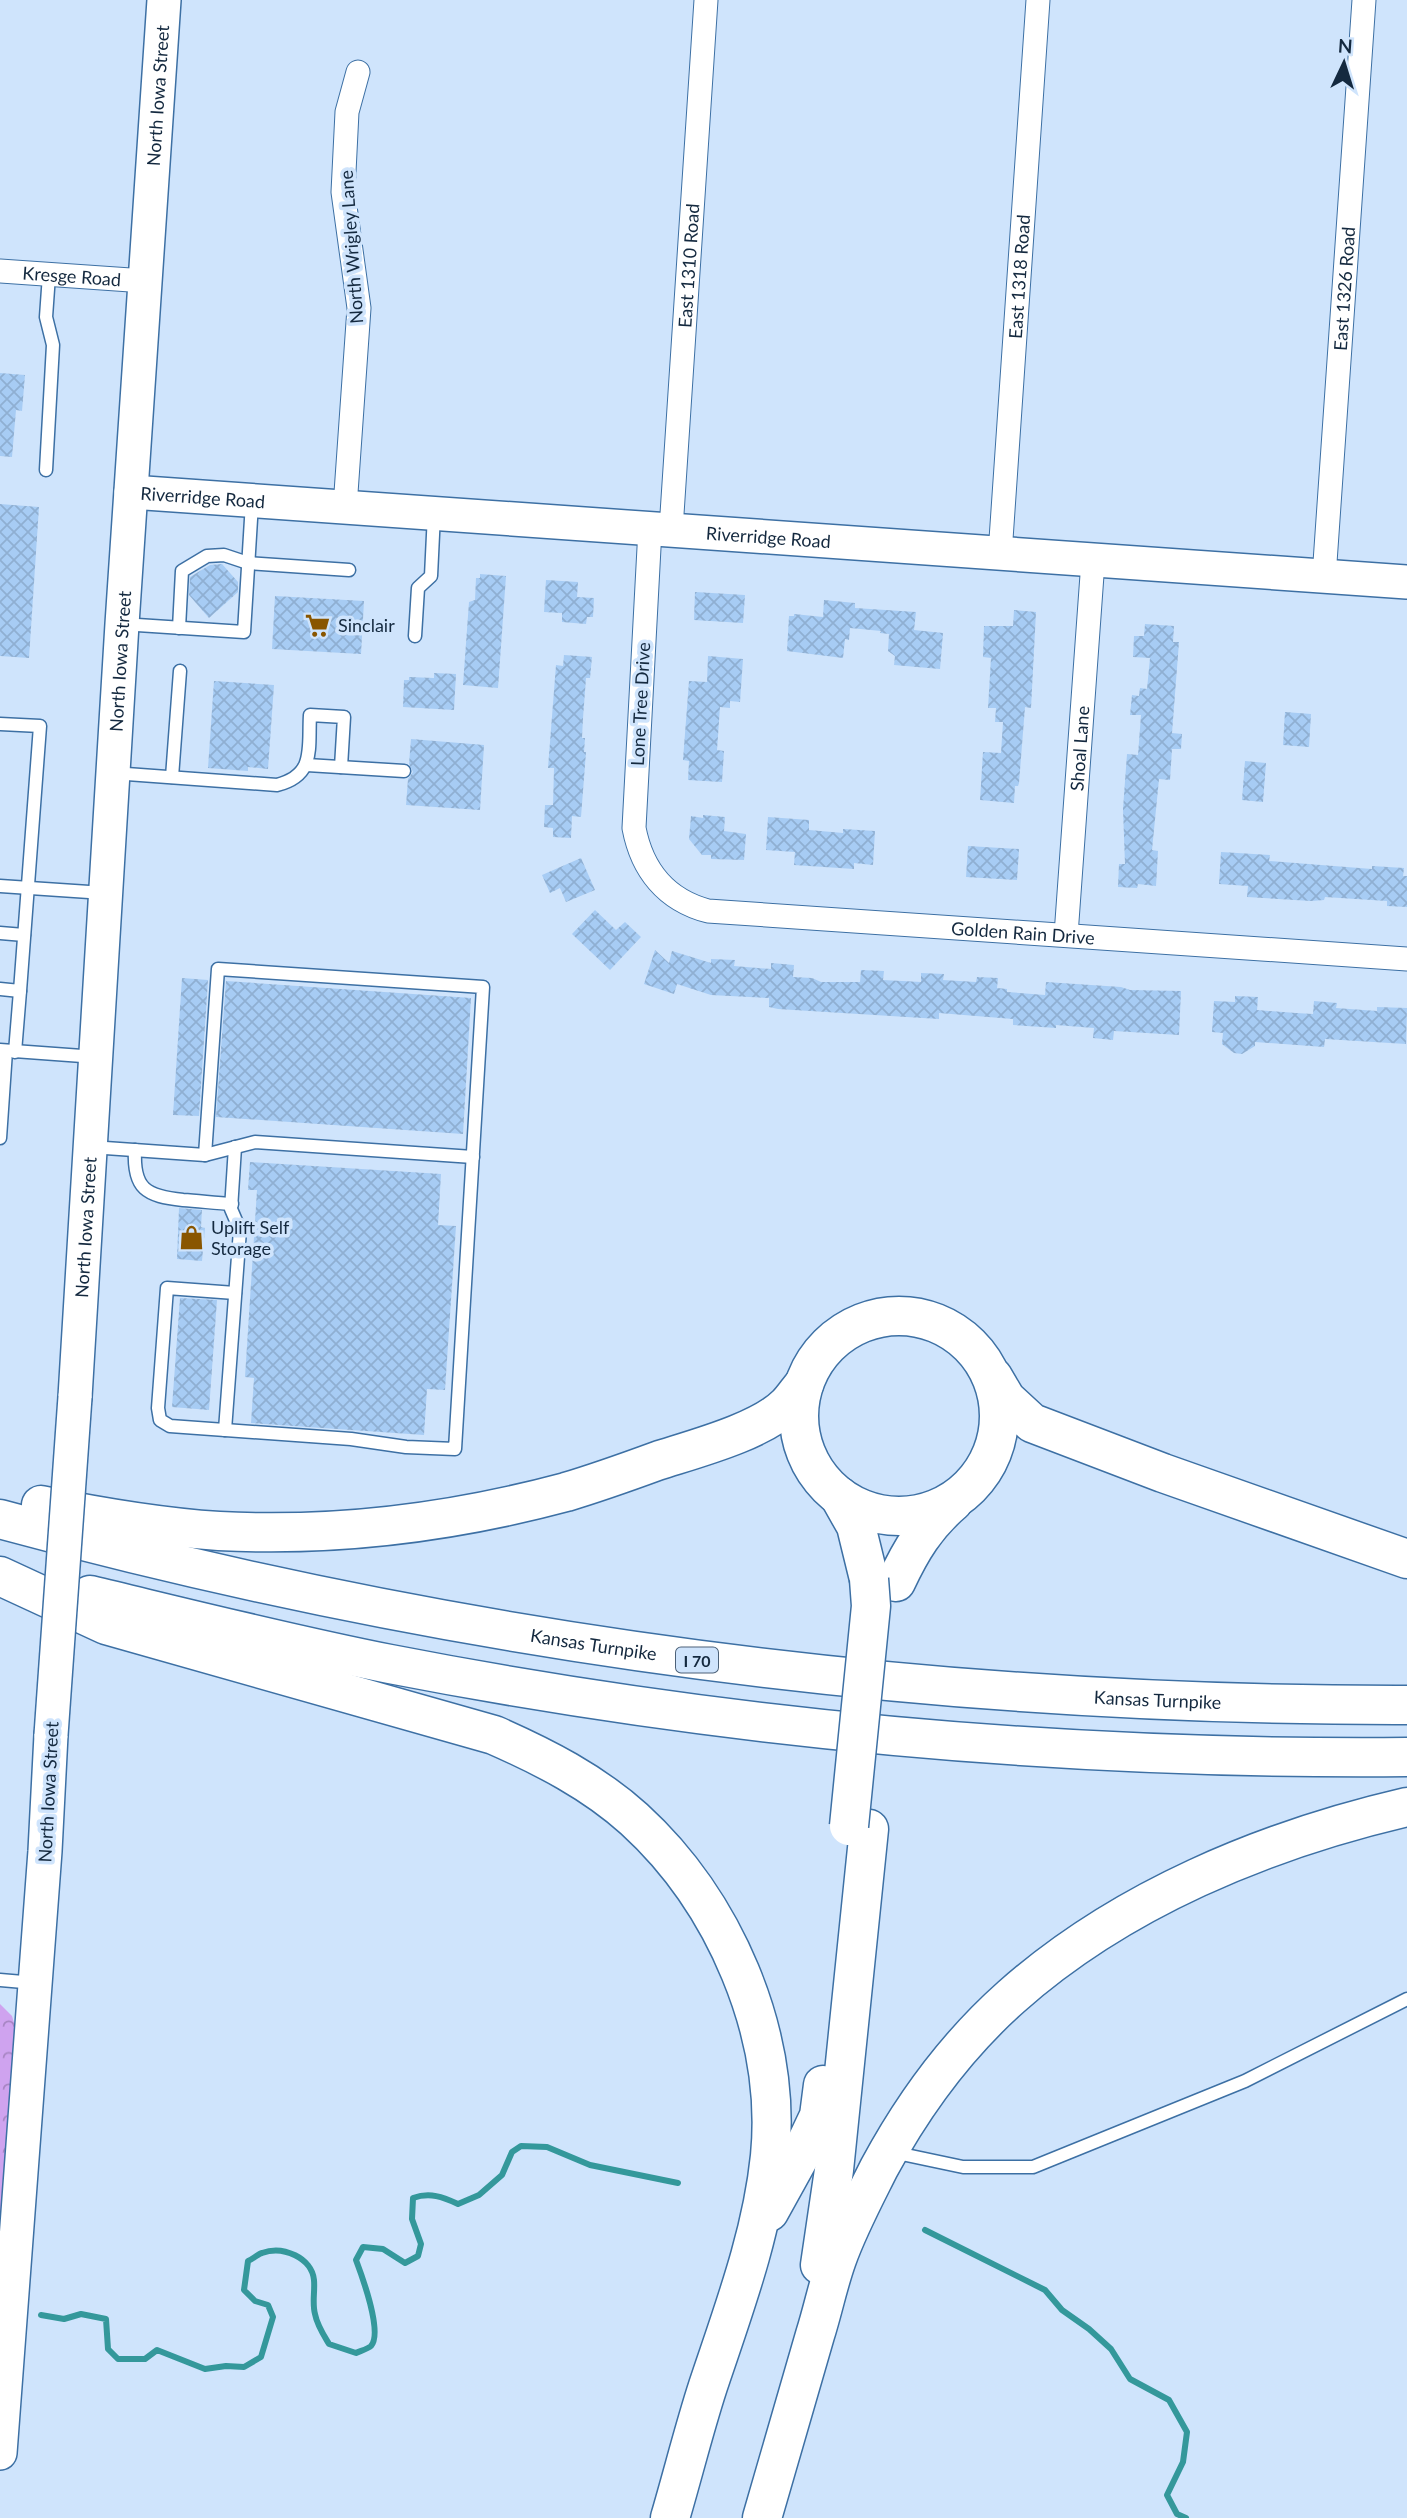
<svg xmlns="http://www.w3.org/2000/svg" width="1407" height="2518" font-family="Lato,sans-serif">
  <style>
    .park { fill: url(#park-crowns) }
    .lines { fill: none; stroke-linecap: round; stroke-linejoin: round }
    .stream { stroke: #34989b; stroke-width: 6 }
    .building { fill: url(#building-cross-hatch) }
    .lane-casing { stroke: #3d70a4; stroke-width: 15 }
    .street-casing { stroke: #3d70a4; stroke-width: 25 }
    .secondary-casing { stroke: #3d70a4; stroke-width: 36 }
    .highway-casing { stroke: #3d70a4; stroke-width: 41 }
    .lane { stroke: #fff; stroke-width: 12 }
    .street { stroke: #fff; stroke-width: 23 }
    .secondary { stroke: #fff; stroke-width: 33 }
    .highway { stroke: #fff; stroke-width: 38 }
    .secondary-bridge-casing { stroke: #3d70a4; stroke-width: 36; stroke-linecap: butt }
    .highway-bridge-casing { stroke: #3d70a4; stroke-width: 41; stroke-linecap: butt }
    .secondary-bridge { stroke: #fff; stroke-width: 33 }
    .highway-bridge { stroke: #fff; stroke-width: 38 }
    .labels { text-anchor: middle; dominant-baseline: central; stroke-width: 7; stroke-linejoin: round; paint-order: stroke }
    .shield { fill: #cfe4fc; stroke: #4c6178; stroke-width: 2 }
    .shield-label { font-size: 16px; font-weight: bold; fill: #14293f }
    .street-label { font-size: 18px; fill: #14293f; stroke: #cfe4fc }
    .poi-label { font-size: 18px; fill: #14293f; stroke: #cfe4fc; text-anchor: start }
  </style>
  <defs>
    <pattern id="park-crowns" width="20" height="18" patternUnits="userSpaceOnUse" patternTransform="scale(1.75)"><rect width="20" height="18" fill="#cfa3ef"/><path d="M2 6a3 3 0 1 1 6 0M12 15a3 3 0 1 1 6 0" fill="none" stroke="#a785c3"/></pattern>
    <pattern id="building-cross-hatch" width="8" height="8" patternUnits="userSpaceOnUse" patternTransform="scale(1.75)"><rect width="8" height="8" fill="#a7ccf4"/><path d="M0 0l8 8M0 8l8-8" fill="none" stroke="#8fafd2"/></pattern>
  </defs>
  <rect width="100%" height="100%" fill="#cfe4fc"/>
  <polygon class="park" points="0,2004 12,2016 15,2026 0,2231"/>
  <g class="lines">
    <g class="stream">
      <polyline points="925,2230 1045,2290 1062,2310 1089,2329 1111,2349 1130,2379 1169,2400 1187,2432 1183,2462 1167,2495 1177,2514 1186,2518"/>
      <path d="M41,2315L64,2319L81,2314L106,2319L108,2349L118,2359H145L157,2350L205,2369L226,2366L244,2367L261,2357L273,2317L268,2305L255,2301L244,2290L248,2261C253,2259 258,2254 262,2253C283,2245 312,2258 314,2280C315,2292 312,2303 315,2314C317,2325 323,2334 329,2344L356,2353C360,2351 368,2349 371,2346C383,2333 362,2276 356,2260L363,2247L383,2249L405,2263L418,2256L421,2244L412,2219L413,2198C430,2192 443,2197 458,2204L479,2195L502,2175L512,2152L521,2146L547,2147L590,2165L678,2183"/>
    </g>
  </g>
  <g class="building">
    <polygon points="0,373 25,375 22,411 16,410 12,457 0,456"/>
    <polygon points="0,504 39,507 29,658 0,656"/>
    <polygon points="222,564 238,582 238,592 209,618 189,595 190,577 210,565"/>
    <polygon points="480,574 506,576 498,688 463,685 469,602 475,600 476,578 480,578"/>
    <polygon points="546,580 578,582 577,597 594,598 593,617 587,617 586,624 562,622 562,613 544,612"/>
    <polygon points="695,592 745,595 743,623 694,620"/>
    <polygon points="275,596 364,601 361,654 272,649"/>
    <polygon points="824,600 855,603 855,608 916,612 914,630 943,633 940,669 894,665 895,656 888,651 889,634 880,633 881,631 850,628 849,640 845,639 843,658 787,651 789,616 794,616 794,614 823,617"/>
    <polygon points="1014,610 1036,612 1031,708 1025,707 1019,783 1018,786 1015,786 1014,803 980,800 983,752 1001,753 1003,722 995,722 996,708 988,708 991,658 983,657 984,626 1013,626"/>
    <polygon points="1145,624 1174,626 1173,642 1179,642 1172,733 1182,734 1181,749 1172,749 1170,780 1159,779 1152,850 1158,851 1156,886 1138,884 1137,888 1118,887 1119,864 1125,864 1123,809 1127,754 1138,755 1141,715 1130,715 1132,695 1139,696 1140,688 1147,689 1150,658 1133,657 1134,636 1144,636"/>
    <polygon points="564,655 592,657 590,678 586,678 583,718 582,738 585,738 584,752 586,752 581,817 572,816 571,838 553,837 553,828 544,827 545,805 553,805 554,768 548,768 556,665 563,666"/>
    <polygon points="708,656 743,659 740,702 730,701 730,708 720,707 717,750 724,751 722,782 688,780 689,761 683,760 689,681 707,682"/>
    <polygon points="434,673 456,674 454,710 403,707 404,680 409,680 409,677 434,678"/>
    <polygon points="214,681 274,685 268,769 248,767 248,771 208,768"/>
    <polygon points="1285,712 1311,714 1309,747 1283,745"/>
    <polygon points="411,739 484,745 480,810 406,805 408,779 413,772 409,764"/>
    <polygon points="1245,761 1266,763 1263,802 1242,800"/>
    <polygon points="703,815 725,817 724,831 746,834 744,860 711,859 711,855 702,855 689,839 691,816 703,818"/>
    <polygon points="768,817 809,820 809,830 843,833 843,829 875,831 873,865 854,863 854,869 794,865 795,852 766,850"/>
    <polygon points="968,846 1019,849 1017,880 966,877"/>
    <polygon points="1221,852 1270,855 1269,861 1372,869 1372,866 1404,868 1403,876 1407,876 1407,907 1387,906 1387,901 1325,897 1324,900 1311,901 1247,897 1248,886 1219,884"/>
    <polygon points="581,858 595,890 566,902 560,888 550,893 542,875"/>
    <polygon points="595,910 616,930 625,922 641,937 610,970 572,934"/>
    <polygon points="655,950 669,963 672,951 711,963 711,959 735,960 734,966 771,969 771,963 794,965 793,977 812,978 821,982 860,982 861,970 884,971 883,980 921,982 921,973 944,974 943,980 976,982 977,977 998,978 997,988 1007,989 1007,992 1045,995 1046,982 1121,987 1130,990 1181,991 1179,1035 1114,1031 1113,1040 1093,1038 1094,1028 1056,1025 1056,1028 1013,1025 1013,1019 939,1013 939,1019 778,1009 769,1007 769,998 711,995 677,984 674,994 644,984"/>
    <polygon points="182,978 208,980 199,1116 173,1115"/>
    <polygon points="226,981 471,998 463,1134 216,1117"/>
    <polygon points="1235,996 1258,997 1257,1010 1296,1013 1313,1014 1314,1001 1337,1003 1336,1008 1377,1011 1377,1007 1407,1008 1406,1044 1325,1039 1324,1047 1255,1042 1255,1046 1242,1054 1234,1053 1222,1044 1223,1033 1212,1032 1214,1001 1235,1002"/>
    <polygon points="250,1162 441,1174 438,1225 456,1226 448,1345 445,1390 427,1389 424,1435 251,1423 254,1378 245,1377 257,1190 248,1190"/>
    <polygon points="179,1208 202,1210 201,1227 205,1228 202,1261 177,1259"/>
    <polygon points="180,1298 217,1300 209,1410 172,1407"/>
  </g>
  <g class="lines">
    <defs>
      <g id="lane">
        <polyline points="46,470 53,345 46,317 49,275"/>
        <polyline points="122,624 244,632 252,503"/>
        <polyline points="179,628 182,571 207,556 224,555 248,563 349,570"/>
        <polyline points="415,636 418,588 431,576 434,514"/>
        <polyline points="0,724 40,726 20,991 0,989"/>
        <polyline points="307,765 404,771"/>
        <path d="M113,773L277,785C316,775 308,748 310,715L344,717L341,767"/>
        <polyline points="172,777 180,671"/>
        <polyline points="0,886 104,893"/>
        <polyline points="0,933 24,935"/>
        <polyline points="0,1050 96,1057"/>
        <polyline points="15,1052 20,991"/>
        <polyline points="0,1138 6,1051"/>
        <polyline points="91,1147 205,1155 255,1142 473,1157"/>
        <path d="M135,1150C133,1189 146,1196 183,1200C199,1201 215,1203 232,1204"/>
        <polyline points="205,1155 218,969 483,987 455,1449 406,1447 351,1439 170,1426 160,1420 158,1408 167,1288 235,1293"/>
        <polyline points="225,1430 240,1230 231,1209 235,1147"/>
        <polyline points="0,1980 35,1983"/>
        <polyline points="892,2152 963,2167 1033,2167 1245,2081 1407,1999"/>
      </g>
      <g id="street">
        <path id="s1" d="M0,271L145,281"/>
        <polyline points="345,507 359,308 343,192 347,112 358,72"/>
        <path id="s2" d="M650,529L634,828C642,870 666,900 708,911L1407,959"/>
        <path id="s3" d="M671,529L706,0"/>
        <path id="s4" d="M1000,554L1038,0"/>
        <path id="s5" d="M1324,577L1364,0"/>
        <path id="s6" d="M1066,935L1093,561"/>
      </g>
      <g id="secondary">
        <path id="s7" d="M131,492L1407,582"/>
        <path id="s8" d="M75,1397L122,624L164,0"/>
        <polyline points="0,2453 45,1851 51,1735"/>
      </g>
      <g id="highway">
        <circle cx="899" cy="1416" r="100"/>
        <polyline points="993,1377 1006,1399 1032,1423 1163,1473 1407,1559"/>
        <polyline points="839,1496 856,1526 869,1579"/>
        <path d="M41,1505C100,1517 159,1527 219,1531C336,1537 454,1522 566,1492C596,1483 627,1472 657,1461C694,1449 760,1432 787,1405C793,1399 798,1391 804,1384"/>
        <path id="s9" d="M0,1519C459,1644 931,1706 1407,1705"/>
        <path d="M0,1576L106,1625L494,1735C544,1757 593,1782 634,1819C724,1901 782,2033 770,2156C762,2235 733,2311 708,2386C694,2429 683,2474 670,2518"/>
        <path d="M896,1582C911,1550 926,1525 953,1502"/>
        <path d="M90,1595C190,1619 289,1644 390,1664C724,1729 1067,1760 1407,1757"/>
        <polyline points="769,2212 800,2156 819,2116 823,2085"/>
        <polyline points="820,2265 834,2170 869,1829"/>
        <path d="M762,2518C780,2457 797,2396 815,2335C823,2310 828,2284 837,2259C848,2228 864,2198 879,2168C913,2105 957,2045 1011,1997C1120,1900 1265,1840 1407,1807"/>
      </g>
    </defs>
    <use href="#lane" class="lane-casing"/>
    <use href="#street" class="street-casing"/>
    <use href="#secondary" class="secondary-casing"/>
    <use href="#highway" class="highway-casing"/>
    <use href="#lane" class="lane"/>
    <use href="#street" class="street"/>
    <use href="#secondary" class="secondary"/>
    <use href="#highway" class="highway"/>
    <defs>
      <polyline id="secondary-bridge" points="51,1735 75,1397"/>
      <polyline id="highway-bridge" points="849,1826 871,1606 869,1579"/>
    </defs>
    <use href="#secondary-bridge" class="secondary-bridge-casing"/>
    <use href="#highway-bridge" class="highway-bridge-casing"/>
    <use href="#secondary-bridge" class="secondary-bridge"/>
    <use href="#highway-bridge" class="highway-bridge"/>
  </g>
  <defs>
    <symbol id="supermarket-bare" viewBox="-9 -9 18 18"><path d="M-6-5.5h2.5l.6 2H6L4.5 2H-2.5L-4.4-4H-6ZM-1.5 3.2a1.3 1.3 0 1 0 .1 0ZM3 3.2a1.3 1.3 0 1 0 .1 0Z" fill="#895600" stroke="#cfe4fc" stroke-width="2.5" paint-order="stroke"/></symbol>
    <symbol id="shop-bare" viewBox="-9 -9 18 18"><path d="M-5-2.5h2.3a2.7 3.5 0 0 1 5.4 0H5L5.5 6h-11ZM-1.5-2.5h3a1.5 2.3 0 0 0-3 0Z" fill="#895600" stroke="#cfe4fc" stroke-width="2.5" paint-order="stroke"/></symbol>
  </defs>
  <g fill-rule="evenodd">
    <use href="#supermarket-bare" x="300" y="608" width="35" height="35"/>
    <use href="#shop-bare" x="174" y="1220" width="35" height="35"/>
  </g>
  <g class="labels">
    <rect class="shield" x="676" y="1647.5" width="42" height="25" rx="5"/>
    <g class="shield-label">
      <text x="697" y="1660">I 70</text>
    </g>
    <g class="street-label">
      <text stroke="none"><textPath href="#s8" startOffset="1304">North Iowa Street</textPath></text>
      <text transform="translate(351 247) rotate(-94)">North Wrigley Lane</text>
      <text stroke="none"><textPath href="#s3" startOffset="264">East 1310 Road</textPath></text>
      <text stroke="none"><textPath href="#s1" startOffset="72">Kresge Road</textPath></text>
      <text stroke="none"><textPath href="#s4" startOffset="278">East 1318 Road</textPath></text>
      <text stroke="none"><textPath href="#s5" startOffset="289">East 1326 Road</textPath></text>
      <text stroke="none"><textPath href="#s7" startOffset="72">Riverridge Road</textPath></text>
      <text stroke="none"><textPath href="#s7" startOffset="639">Riverridge Road</textPath></text>
      <text stroke="none"><textPath href="#s8" startOffset="737">North Iowa Street</textPath></text>
      <text transform="translate(640 704) rotate(-87)">Lone Tree Drive</text>
      <text stroke="none"><textPath href="#s6" startOffset="187">Shoal Lane</textPath></text>
      <text stroke="none"><textPath href="#s2" startOffset="733">Golden Rain Drive</textPath></text>
      <text stroke="none"><textPath href="#s8" startOffset="170">North Iowa Street</textPath></text>
      <text stroke="none"><textPath href="#s9" startOffset="607">Kansas Turnpike</textPath></text>
      <text stroke="none"><textPath href="#s9" startOffset="1174">Kansas Turnpike</textPath></text>
      <text transform="translate(48 1792) rotate(-87)">North Iowa Street</text>
    </g>
    <g class="poi-label">
      <text x="338" y="625">Sinclair</text>
      <text x="211" y="1227">Uplift Self<tspan x="211" dy="21">Storage</tspan></text>
    </g>
  </g>
  <g transform="translate(1344 63) rotate(4)" stroke="#cfe4fc" stroke-width="5" paint-order="stroke">
  <path d="M0-5L12 26L0 18L-12 26Z" fill="#14293f"/>
  <text y="-10" font-size="19" font-weight="bold" text-anchor="middle" fill="#14293f">N</text>
  </g>
</svg>
